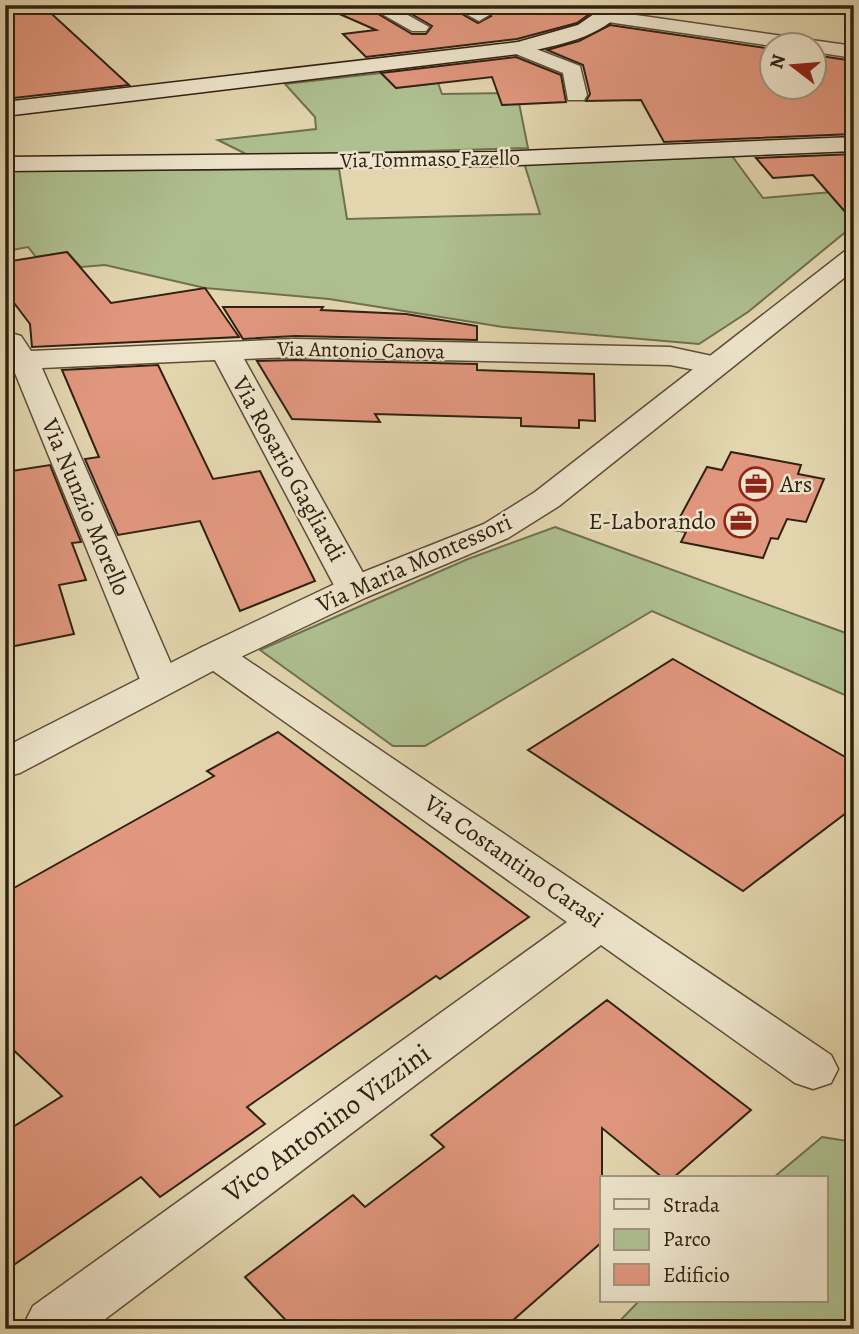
<svg xmlns="http://www.w3.org/2000/svg" width="859" height="1334" font-family="Alegreya,serif">
  <style>
    .green { fill: #aebf90; stroke: #6f7050; stroke-width: 2 }
    .building { fill: #e1977e; stroke: #302111; stroke-width: 2 }
    .lines { fill: none; stroke-linecap: round; stroke-linejoin: round }
    .minor-casing { stroke: #5d4e38; stroke-width: 3 }
    .tertiary-casing { stroke: #5d4e38; stroke-width: 3 }
    .secondary-casing { stroke: #302111; stroke-width: 3 }
    .minor { fill: #ede4cb; fill-rule: evenodd }
    .tertiary { fill: #ede4cb; fill-rule: evenodd }
    .secondary { fill: #ede4cb; fill-rule: evenodd }
    .labels { text-anchor: middle; dominant-baseline: central; stroke-width: 5; stroke-linejoin: round; paint-order: stroke }
    .far-street-label { font-size: 21px; fill: #302111; stroke: #ede4cb }
    .street-label { font-size: 24px; fill: #302111; stroke: #ede4cb }
    .poi-label { font-size: 24px; fill: #302111; stroke: #ede4cb; text-anchor: start }
    .near-street-label { font-size: 28px; fill: #302111; stroke: #ede4cb }
  </style>
  <rect width="100%" height="100%" fill="#e3d6af"/>
  <filter id="stains"><feTurbulence type="fractalNoise" baseFrequency=".00286" numOctaves="4"/><feColorMatrix values="0 0 0 0 .2 0 0 0 0 .09 0 0 0 0 .02 0 0 0 .5 -.17"/></filter>
  <radialGradient id="worn" r=".72"><stop offset=".6" stop-color="#630" stop-opacity="0"/><stop offset="1" stop-color="#630" stop-opacity=".3"/></radialGradient>
  <g class="green">
    <polygon points="381,73 396,88 438,83 442,94 517,93 528,148 250,156 218,140 316,129 315,117 285,84"/>
    <polygon points="732,156 763,198 854,190 854,225 748,312 699,344 503,327 329,299 205,288 105,265 81,267 67,252 36,257 28,247 7,251 5,248 5,171 339,169 347,219 540,214 524,163"/>
    <polygon points="555,527 854,636 854,699 652,611 425,746 393,746 260,650 468,559"/>
    <polygon points="822,1137 854,1142 854,1329 612,1329 639,1301 826,1301 826,1178 773,1178"/>
  </g>
  <g class="building">
    <polygon points="5,5 42,5 129,85 5,99"/>
    <polygon points="319,5 363,5 412,34 426,34 432,26 396,5 446,5 478,23 491,16 479,5 602,5 577,23 517,39 366,57 343,34 376,30"/>
    <polygon points="610,25 772,49 772,88 814,88 814,55 854,61 854,134 664,142 641,100 586,101 590,94 583,65 547,50 579,41"/>
    <polygon points="516,57 561,75 566,102 502,105 492,77 396,88 381,73"/>
    <polygon points="854,154 854,222 813,175 773,178 756,158"/>
    <polygon points="67,252 111,303 205,288 239,337 32,347 30,324 5,291 5,262"/>
    <polygon points="223,307 323,307 321,310 406,314 477,326 477,340 295,336 243,339"/>
    <polygon points="295,360 477,364 477,370 594,374 595,421 579,420 579,428 521,426 521,418 375,414 380,422 292,419 257,361"/>
    <polygon points="158,365 213,479 260,471 315,581 240,611 200,521 118,535 85,459 99,457 62,370"/>
    <polygon points="731,452 801,465 798,474 824,479 806,522 787,519 778,539 771,538 763,558 681,542 686,532 673,530 707,467 722,470"/>
    <polygon points="50,465 81,542 72,543 86,580 59,585 74,634 5,648 5,472"/>
    <polygon points="673,659 854,762 854,807 743,891 528,750"/>
    <polygon points="278,732 529,917 440,979 436,976 247,1107 265,1124 160,1197 141,1177 5,1271 5,1132 62,1096 5,1042 5,893 214,776 207,771"/>
    <polygon points="607,1000 751,1110 673,1178 663,1178 602,1128 602,1242 503,1329 294,1329 245,1277 353,1195 365,1207 444,1147 431,1135"/>
  </g>
  <g class="lines">
    <defs>
      <g id="minor">
        <polygon points="366,5 390,5 429,27 426,31 412,31"/>
        <polygon points="449,5 474,5 489,15 479,21"/>
        <polygon points="608,11 854,46 854,58 814,52 814,46 772,46 601,21 598,17"/>
        <polygon points="518,42 580,66 587,95 584,100 568,100 563,73 511,52 508,48"/>
        <polygon points="11,333 21,336 31,351 295,339 670,347 726,359 731,365 726,371 716,374 670,365 295,357 244,359 372,589 367,597 354,600 341,597 336,589 215,360 42,368 179,682 174,690 160,694 146,690 141,682 15,373 13,370 5,370 5,335"/>
        <polygon points="215,644 228,647 831,1055 838,1069 831,1083 813,1089 795,1083 601,945 92,1329 26,1329 24,1324 33,1306 567,922 202,663 196,655 202,647"/>
      </g>
      <polygon id="tertiary" points="854,249 854,270 559,506 508,538 367,597 228,663 20,773 5,777 5,747 202,647 341,581 484,524 535,492 845,251"/>
      <g id="secondary">
        <path d="M607,5H627C603,39 556,45 518,54L5,116V102L518,42L578,25Z"/>
        <polygon points="854,137 854,151 495,166 5,171 5,157 495,152"/>
      </g>
    </defs>
    <use href="#minor" class="minor-casing"/>
    <use href="#tertiary" class="tertiary-casing"/>
    <use href="#secondary" class="secondary-casing"/>
    <use href="#minor" class="minor"/>
    <use href="#tertiary" class="tertiary"/>
    <use href="#secondary" class="secondary"/>
  </g>
  <defs>
    <symbol id="office-ring" viewBox="-11 -11 22 22"><circle r="9.5" fill="#ede4cb" stroke="#8f2418" stroke-width="1.5"/><path d="M-6-3h4V-5.5h4V-3h4V5H-6ZM-1-4.5V-3h2v-1.5ZM-6 0V1H6V0Z" fill="#8f2418"/></symbol>
  </defs>
  <g fill-rule="evenodd">
    <use href="#office-ring" x="737" y="465" width="38" height="38"/>
    <use href="#office-ring" x="722" y="502" width="38" height="38"/>
  </g>
  <g class="labels">
    <g class="far-street-label">
      <text transform="translate(430 159) rotate(-1)">Via Tommaso Fazello</text>
      <text transform="translate(361 350) rotate(1)">Via Antonio Canova</text>
    </g>
    <g class="street-label">
      <text transform="translate(289 469) rotate(61)">Via Rosario Gagliardi</text>
      <text transform="translate(86 507) rotate(67)">Via Nunzio Morello</text>
      <text transform="translate(414 563) rotate(-24)">Via Maria Montessori</text>
      <text transform="translate(514 861) rotate(35)">Via Costantino Carasi</text>
    </g>
    <g class="poi-label">
      <text x="780" y="484">Ars</text>
      <text x="716" y="521" text-anchor="end">E-Laborando</text>
    </g>
    <g class="near-street-label">
      <text transform="translate(327 1123) rotate(-36)">Vico Antonino Vizzini</text>
    </g>
  </g>
  <rect width="859" height="1334" fill="none" stroke="#e3d6af" stroke-width="28"/>
  <rect x="7" y="7" width="845" height="1320" fill="none" stroke="#302111" stroke-width="3.5"/>
  <rect x="14" y="14" width="831" height="1306" fill="none" stroke="#302111" stroke-width="2"/>
  <rect x="600" y="1176" width="228" height="126" fill="#ede4cb" stroke="#a19681" stroke-width="2"/>
  <rect x="614" y="1199" width="35" height="10" fill="#ede4cb" stroke="#a19681" stroke-width="2"/>
  <text x="663" y="1212" font-size="21" fill="#302111">Strada</text>
  <rect x="614" y="1229" width="35" height="21" fill="#aebf90" stroke="#a19681" stroke-width="2"/>
  <text x="663" y="1246" font-size="21" fill="#302111">Parco</text>
  <rect x="614" y="1264" width="35" height="21" fill="#e1977e" stroke="#a19681" stroke-width="2"/>
  <text x="663" y="1282" font-size="21" fill="#302111">Edificio</text>
  <g transform="translate(793 66) rotate(286)"><circle r="33" fill="#ede4cb" stroke="#a19681" stroke-width="2"/>
  <path d="M0-5L12 26L0 18L-12 26Z" fill="#8f2418"/>
  <text y="-10" font-size="19" font-weight="bold" text-anchor="middle" fill="#302111">N</text>
  </g>
  <rect width="100%" height="100%" filter="url(#stains)"/>
  <rect width="100%" height="100%" fill="url(#worn)"/>
</svg>
